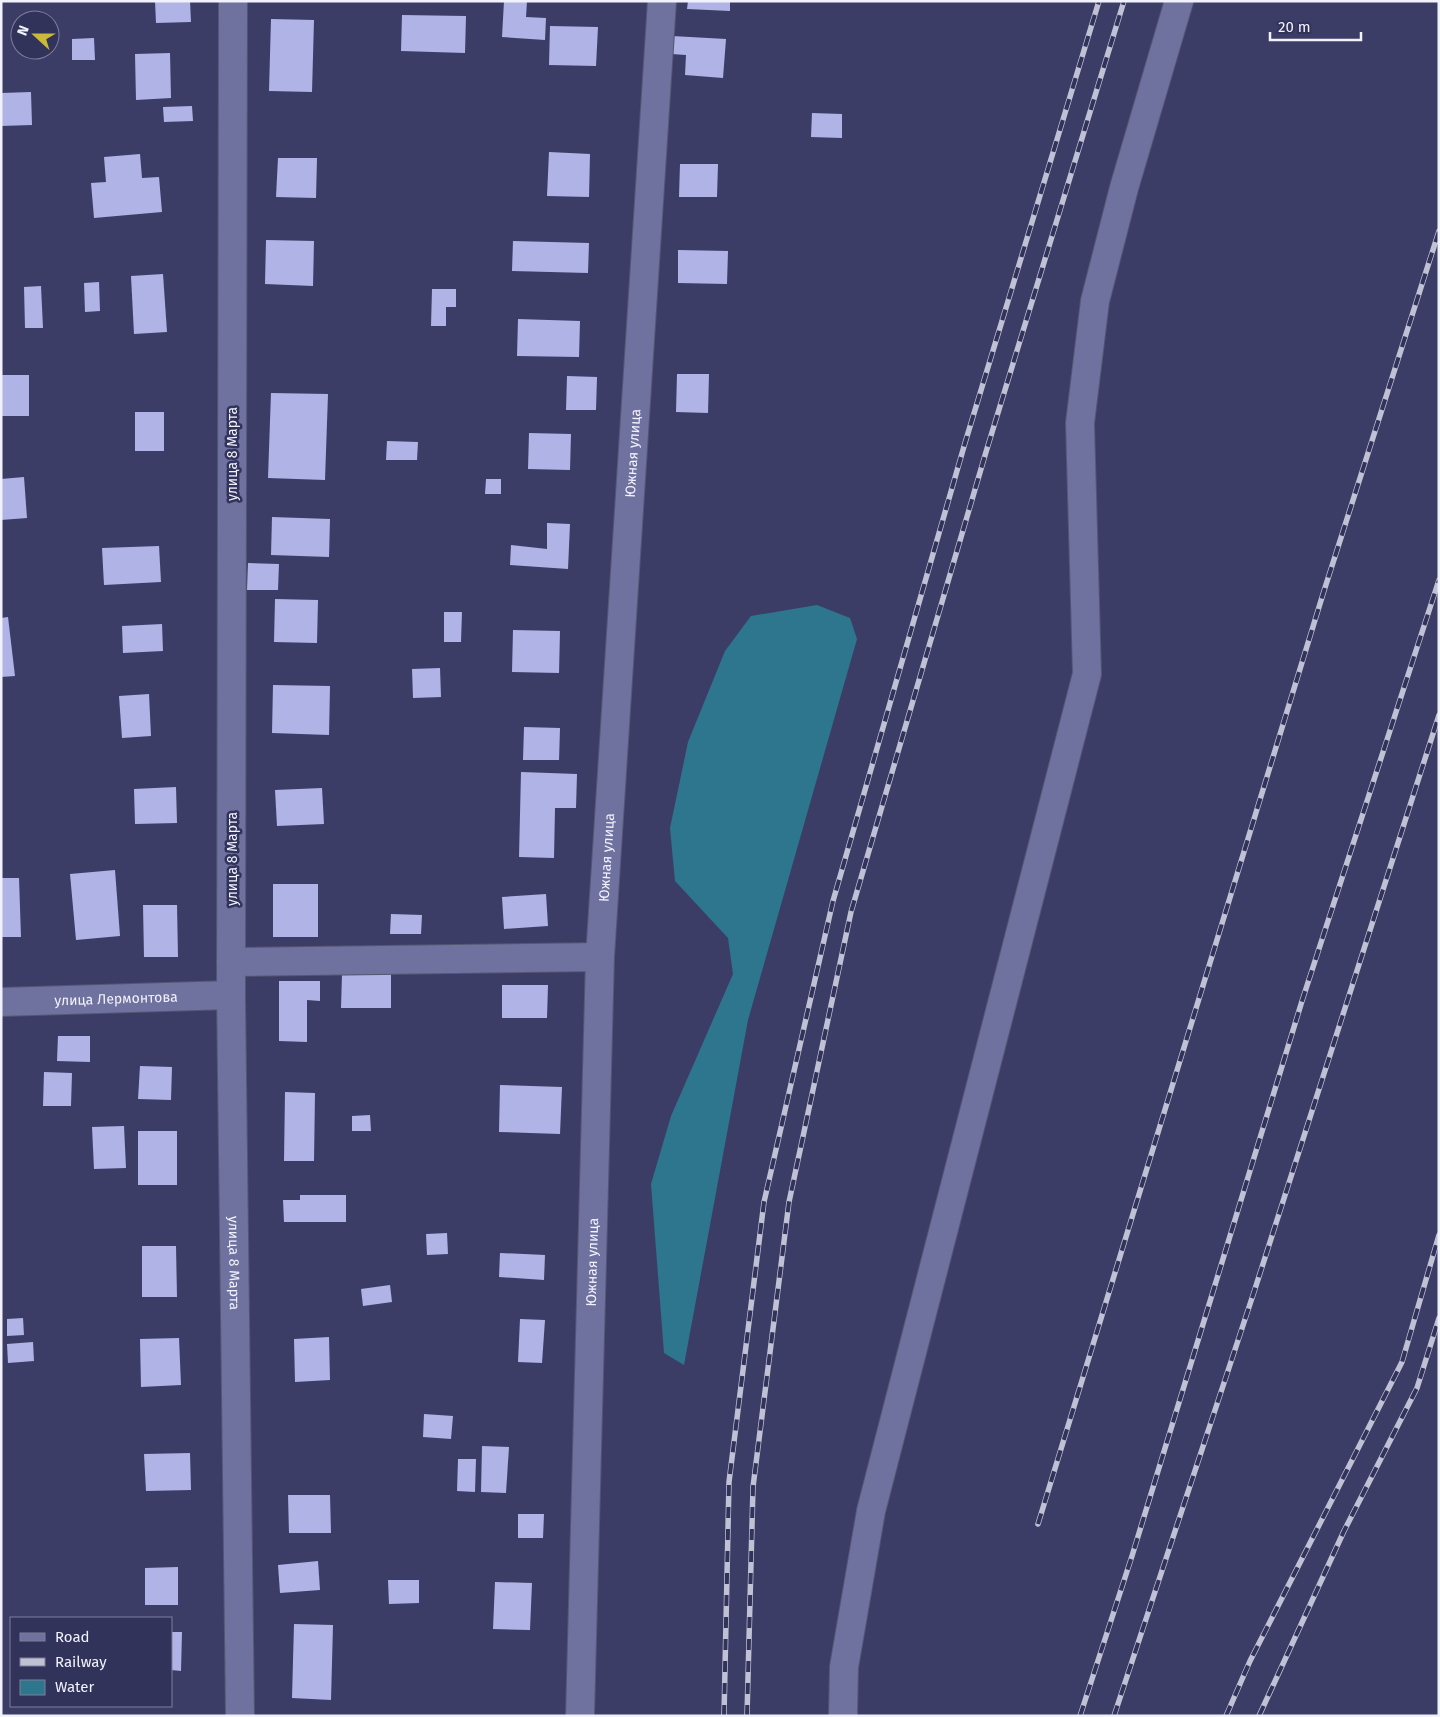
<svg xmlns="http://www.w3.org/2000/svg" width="1440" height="1717" font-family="'Fira Sans',sans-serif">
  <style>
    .water { fill: #2d768d }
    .building { fill: #b0b3e5 }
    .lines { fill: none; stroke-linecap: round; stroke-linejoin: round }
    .minor-casing { stroke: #555575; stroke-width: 30 }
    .minor { stroke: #6f719e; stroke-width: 28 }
    .rail-casing { stroke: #c0c1d4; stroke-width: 5.5 }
    .rail { stroke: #32335b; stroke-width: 4; stroke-dasharray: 11; stroke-linecap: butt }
    .labels { text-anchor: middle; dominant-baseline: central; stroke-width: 5; stroke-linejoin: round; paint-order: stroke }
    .street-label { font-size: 14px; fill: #f1f2fc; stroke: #32335b }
  </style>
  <rect width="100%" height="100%" fill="#3c3d67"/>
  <polygon class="water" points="817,605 850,618 857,639 748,1020 684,1365 664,1353 651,1184 671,1116 733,974 728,938 675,881 670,828 688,742 725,651 751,616"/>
  <g class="building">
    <polygon points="155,1 190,1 191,22 156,23"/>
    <polygon points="504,1 527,1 526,17 546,18 545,40 502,37"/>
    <polygon points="688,1 730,1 730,11 687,9"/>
    <polygon points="402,15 466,16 465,53 401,51"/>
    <polygon points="271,19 314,20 312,92 269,91"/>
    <polygon points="550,26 598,27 596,66 549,65"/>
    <polygon points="672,36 726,39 723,78 685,75 686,55 671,54"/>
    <polygon points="94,38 95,60 72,60 72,39"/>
    <polygon points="170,53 171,98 136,100 135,54"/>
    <polygon points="31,92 32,125 1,126 1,93"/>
    <polygon points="192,106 193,121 164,122 163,107"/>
    <polygon points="812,113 842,114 842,138 811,137"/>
    <polygon points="549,152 590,154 589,197 547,196"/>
    <polygon points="140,154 142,178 159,177 162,212 94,218 91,183 106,182 104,157"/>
    <polygon points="278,158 317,158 316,198 276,197"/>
    <polygon points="680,164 718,164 717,197 679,197"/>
    <polygon points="266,240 314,241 313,286 265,284"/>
    <polygon points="513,241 589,243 588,273 512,271"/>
    <polygon points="678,250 728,251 727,284 678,283"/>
    <polygon points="163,274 167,332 134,334 131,276"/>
    <polygon points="99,282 100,311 85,312 84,283"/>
    <polygon points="41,286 43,328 25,328 24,287"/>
    <polygon points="432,289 456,289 456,307 446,307 446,326 431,326"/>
    <polygon points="518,319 580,321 579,357 517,356"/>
    <polygon points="677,374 709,374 708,413 676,412"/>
    <rect x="1" y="375" width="28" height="41"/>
    <polygon points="567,376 597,377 596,410 566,410"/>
    <polygon points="271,393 328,394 325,480 268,478"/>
    <rect x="135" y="412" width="29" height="39"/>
    <polygon points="529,433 571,434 570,470 528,469"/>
    <polygon points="387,441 418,442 417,460 386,460"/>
    <polygon points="24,477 27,518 1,520 1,479"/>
    <polygon points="486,479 501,479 501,494 485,494"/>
    <polygon points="272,517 330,519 329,557 271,555"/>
    <polygon points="547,523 570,524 568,569 510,565 511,545 547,549"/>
    <polygon points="159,546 161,582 104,585 102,548"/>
    <polygon points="248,563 279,564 278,590 247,590"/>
    <polygon points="275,599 318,600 317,643 274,642"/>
    <polygon points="444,612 462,612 461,642 444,642"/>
    <polygon points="8,617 15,676 1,677 1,618"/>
    <polygon points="162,624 163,651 123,653 122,626"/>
    <polygon points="513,630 560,631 559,673 512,672"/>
    <polygon points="440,668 441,697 413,698 412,669"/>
    <polygon points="273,685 330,686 329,735 272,733"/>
    <polygon points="149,694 151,736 122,738 119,696"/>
    <polygon points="524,727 560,728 559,760 523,760"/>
    <polygon points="521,772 577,774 576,808 555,808 554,858 519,857"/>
    <polygon points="176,787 177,823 135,824 134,789"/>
    <polygon points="322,788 324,824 277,826 275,790"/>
    <polygon points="115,870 120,936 76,940 70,874"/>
    <polygon points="1,878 19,878 21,937 1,937"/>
    <rect x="273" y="884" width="45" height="53"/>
    <polygon points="546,894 548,926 504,929 502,897"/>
    <polygon points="143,905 177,905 178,957 144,957"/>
    <polygon points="391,914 422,915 421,934 390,934"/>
    <polygon points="342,974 391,974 391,1008 341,1008"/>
    <polygon points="279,981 320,981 320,1001 307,1000 307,1042 279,1041"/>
    <polygon points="502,985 548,985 547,1018 502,1018"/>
    <polygon points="58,1036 90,1036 90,1062 57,1061"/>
    <polygon points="140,1066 172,1067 171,1100 138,1099"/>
    <polygon points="44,1072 72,1073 71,1106 43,1106"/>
    <polygon points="500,1085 562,1087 560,1134 499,1132"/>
    <polygon points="285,1092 315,1093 314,1161 284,1161"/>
    <polygon points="370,1115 371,1131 352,1131 352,1116"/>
    <polygon points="124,1126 126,1168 94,1169 92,1127"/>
    <rect x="138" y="1131" width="39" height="54"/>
    <polygon points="300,1195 346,1195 346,1222 284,1222 283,1200 300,1200"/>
    <polygon points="447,1233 448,1254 427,1255 426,1234"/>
    <polygon points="142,1246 176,1246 177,1297 142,1297"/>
    <polygon points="500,1253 545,1255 544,1280 499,1277"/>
    <polygon points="390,1285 392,1302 363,1306 361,1289"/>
    <polygon points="23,1318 24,1335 7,1336 7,1319"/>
    <polygon points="520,1319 545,1320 542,1363 518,1362"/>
    <polygon points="329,1337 330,1380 295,1382 294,1339"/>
    <polygon points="179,1338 181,1385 141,1387 140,1339"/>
    <polygon points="33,1342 34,1361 8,1363 7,1344"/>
    <polygon points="424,1414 453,1416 451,1439 423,1437"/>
    <polygon points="482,1446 509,1447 506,1493 481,1492"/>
    <polygon points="190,1453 191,1490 146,1491 144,1454"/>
    <polygon points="458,1459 476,1459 475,1492 457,1491"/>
    <polygon points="288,1495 330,1495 331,1533 289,1533"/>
    <polygon points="518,1514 544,1514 543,1538 518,1538"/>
    <polygon points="318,1561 320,1590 280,1593 278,1565"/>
    <polygon points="178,1567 178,1605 145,1605 145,1568"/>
    <polygon points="388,1580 419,1580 419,1603 389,1604"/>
    <polygon points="495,1582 532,1583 530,1630 493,1629"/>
    <polygon points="294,1624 333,1625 331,1700 292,1698"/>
    <polygon points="171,1632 182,1632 181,1671 171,1670"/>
  </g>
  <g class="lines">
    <defs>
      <g id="minor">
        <path id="s1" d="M233,1L231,995L240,1716"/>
        <polyline points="231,962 600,957"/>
        <path id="s2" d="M1,1002L231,995"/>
        <path id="s3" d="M580,1716L600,957L662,1"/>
        <polyline points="843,1716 844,1667 871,1511 1087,674 1080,423 1095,301 1124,188 1179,1"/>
      </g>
    </defs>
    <use href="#minor" class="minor-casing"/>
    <use href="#minor" class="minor"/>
    <defs>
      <g id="rail">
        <polyline points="1038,1524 1323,594 1439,231"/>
        <polyline points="724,1716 729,1482 764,1202 833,901 965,443 1099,1"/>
        <polyline points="747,1716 753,1487 789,1202 851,912 986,452 1124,1"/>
        <polyline points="1080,1716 1132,1556 1302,1001 1439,580"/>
        <polyline points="1114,1716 1254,1292 1439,715"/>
        <polyline points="1226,1716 1250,1661 1402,1362 1439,1235"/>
        <polyline points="1259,1716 1344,1531 1417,1388 1439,1318"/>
      </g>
    </defs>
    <use href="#rail" class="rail-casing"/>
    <use href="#rail" class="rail"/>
  </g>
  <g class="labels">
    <g class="street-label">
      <text transform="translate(232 454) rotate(-90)">улица 8 Марта</text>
      <text stroke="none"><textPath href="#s3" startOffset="1264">Южная улица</textPath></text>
      <text stroke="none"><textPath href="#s3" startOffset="859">Южная улица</textPath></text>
      <text transform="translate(232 859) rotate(-90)">улица 8 Марта</text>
      <text stroke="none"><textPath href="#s2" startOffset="115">улица Лермонтова</textPath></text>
      <text stroke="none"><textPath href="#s3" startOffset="454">Южная улица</textPath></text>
      <text stroke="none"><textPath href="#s1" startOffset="1262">улица 8 Марта</textPath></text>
    </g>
  </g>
  <rect width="1440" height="1717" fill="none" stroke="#f1f2fc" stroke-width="5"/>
  <rect x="10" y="1617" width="162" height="90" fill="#32335b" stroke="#7e7f9b"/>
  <rect x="20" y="1633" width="25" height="8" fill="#6f719e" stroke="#7e7f9b"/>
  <text x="55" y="1642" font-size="15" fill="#f1f2fc">Road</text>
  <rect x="20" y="1658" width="25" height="8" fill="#c0c1d4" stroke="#7e7f9b"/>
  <text x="55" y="1667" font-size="15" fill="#f1f2fc">Railway</text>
  <rect x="20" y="1680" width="25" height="15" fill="#2d768d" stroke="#7e7f9b"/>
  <text x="55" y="1692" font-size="15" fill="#f1f2fc">Water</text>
  <g transform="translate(35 35) rotate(291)"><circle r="24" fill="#32335b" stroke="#7e7f9b"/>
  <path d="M0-4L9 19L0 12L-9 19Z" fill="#caba39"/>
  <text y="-8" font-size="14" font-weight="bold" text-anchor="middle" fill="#f1f2fc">N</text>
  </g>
  <path d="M1270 32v8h91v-8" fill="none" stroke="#f1f2fc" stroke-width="2.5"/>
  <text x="1278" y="32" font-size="15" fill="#f1f2fc" stroke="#32335b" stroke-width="4" paint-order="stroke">20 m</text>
</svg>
